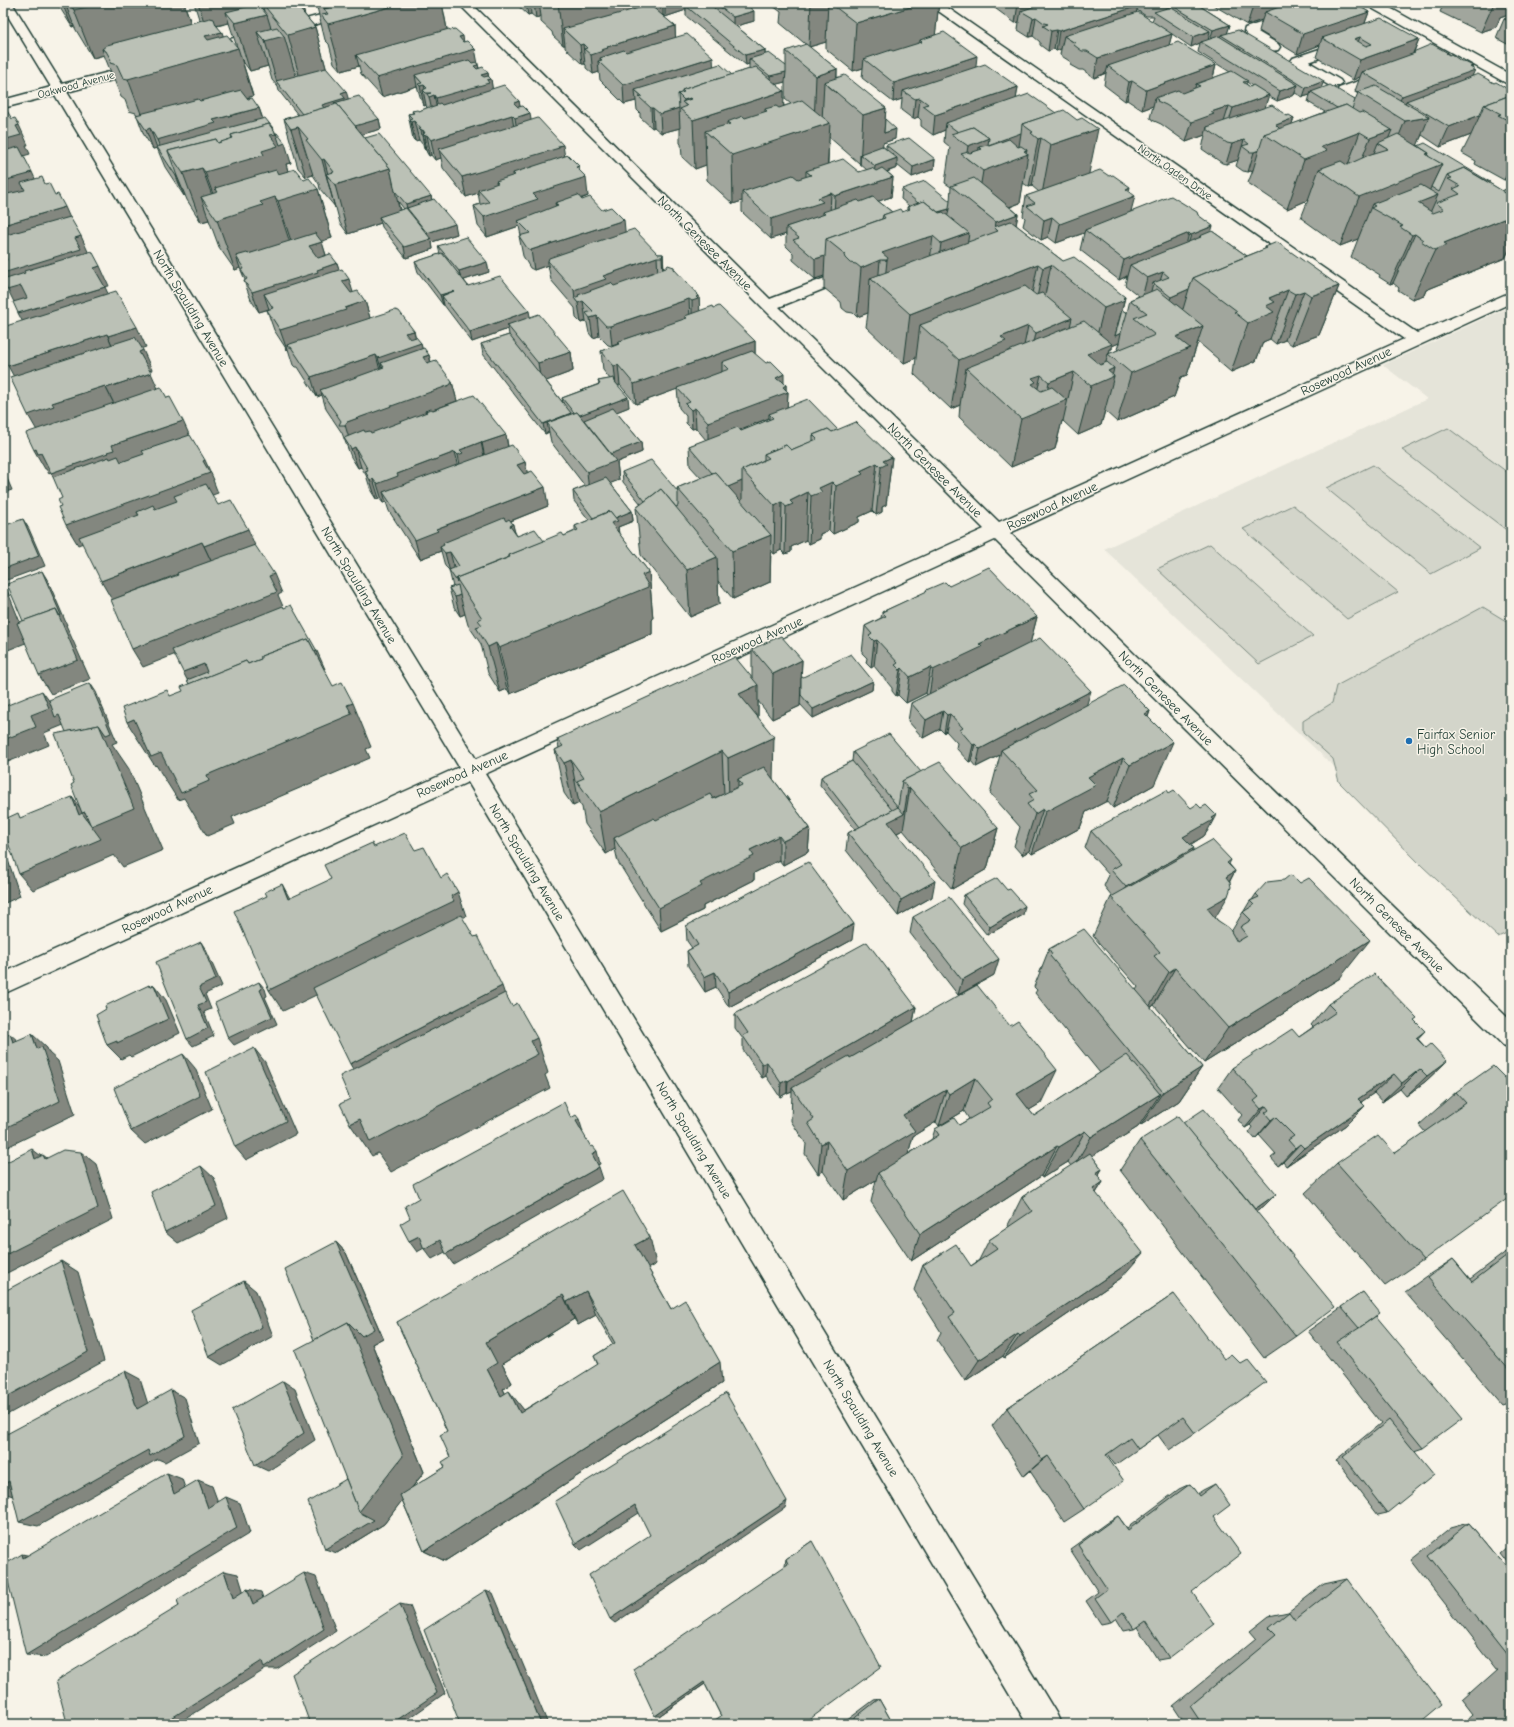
<svg xmlns="http://www.w3.org/2000/svg" width="1514" height="1727" font-family="'Comic Neue',sans-serif">
  <style>
    .built { fill: #e5e4d9 }
    .green { fill: #d3d5ca; stroke: #79897f }
    .lines { fill: none; stroke-linecap: round; stroke-linejoin: round }
    .minor-casing { stroke: #1f3d34; stroke-width: 3 }
    .minor { fill: #f7f3e8; fill-rule: evenodd }
    .wall { fill: #a1a69d; stroke: #1f3d34; fill-rule: evenodd }
    .shaded-wall { fill: #83877f; stroke: #1f3d34; fill-rule: evenodd }
    .building { fill: #bbc1b6; stroke: #1f3d34; fill-rule: evenodd }
    .poi-dot { fill: #1f6fb2; stroke: #f7f3e8; stroke-width: 1.5 }
    .labels { text-anchor: middle; dominant-baseline: central; stroke-width: 3; stroke-linejoin: round; paint-order: stroke }
    .far-street-label { font-size: 11px; fill: #1f3d34; stroke: #f7f3e8 }
    .street-label { font-size: 13px; fill: #1f3d34; stroke: #f7f3e8 }
    .poi-label { font-size: 13px; fill: #1f3d34; stroke: #f7f3e8; text-anchor: start }
  </style>
  <rect width="100%" height="100%" fill="#f7f3e8"/>
  <filter id="ink" filterUnits="userSpaceOnUse"><feTurbulence type="fractalNoise" baseFrequency=".025" numOctaves="2"/><feDisplacementMap in="SourceGraphic" scale="8" xChannelSelector="R" yChannelSelector="G"/><feConvolveMatrix kernelMatrix="1 2 1 2 8 2 1 2 1" color-interpolation-filters="sRGB"/></filter>
  <g filter="url(#ink)">
    <polygon class="built" points="1511,306 1511,934 1104,549 1427,399 1383,365"/>
    <g class="green">
      <polygon points="1448,428 1511,475 1511,531 1509,532 1402,450"/>
      <polygon points="1373,465 1480,548 1431,574 1326,488"/>
      <polygon points="1293,505 1398,592 1347,619 1243,529"/>
      <polygon points="1210,544 1313,636 1259,664 1157,569"/>
      <polygon points="1483,607 1511,624 1511,931 1498,937 1422,866 1339,782 1333,759 1303,732 1303,721 1332,703 1336,686"/>
    </g>
    <g class="lines">
      <defs>
        <g id="minor">
          <polygon points="3,3 12,3 62,84 141,64 146,65 148,68 146,71 67,92 476,759 984,529 458,3 471,3 770,299 846,270 851,268 856,270 859,273 856,276 779,307 999,522 1404,339 927,3 941,3 1417,333 1511,292 1511,303 1010,533 1511,1021 1511,1048 1503,1045 995,540 485,774 1056,1713 1061,1724 1027,1724 468,782 3,994 3,973 459,767 55,95 3,108 3,100 51,87 3,8"/>
          <polygon points="366,3 386,3 384,6 210,53 200,53 198,50 200,47"/>
          <path d="M1322,3H1340L1338,6L1258,32L1278,44L1280,47L1278,50C1266,53 1250,40 1244,31L1245,28Z"/>
          <polygon points="1366,3 1381,3 1511,75 1511,84 1506,83 1368,6"/>
          <polygon points="1346,40 1351,41 1352,44 1351,47 1309,62 1340,80 1342,83 1340,86 1330,86 1293,64 1291,61 1293,58"/>
          <polygon points="1384,72 1389,73 1391,76 1389,79 1354,92 1379,107 1381,110 1379,113 1369,113 1339,94 1337,91 1339,88"/>
        </g>
      </defs>
      <use href="#minor" class="minor-casing"/>
      <use href="#minor" class="minor"/>
    </g>
    <g class="wall">
      <path d="M57,3H184L191,23L201,21L199,19L194,3H242L244,8L264,11L263,8L259,3H301L305,15L315,27L326,68L348,99L379,119L381,129L362,134L365,138L431,196L432,200L457,234L432,242L433,249L406,258L382,227L381,223L348,234L340,223L336,208L320,189L319,184L313,175L306,177L298,168L284,119L298,115L279,91L278,87L272,80L268,66L250,71L242,60L253,96L247,98L259,108L263,119L273,128L291,163L286,164L288,171L304,180L318,189L332,238L321,241L326,255L337,263L339,270L353,293L365,301L370,318L414,331L415,338L421,343L422,349L429,355L431,362L452,382L457,401L506,435L508,446L525,462L527,472L548,506L511,521L515,532L517,536L544,541L564,536L575,531V526L589,520L574,501L573,491L585,486L551,442L549,432L545,434L483,354L481,344L509,335L508,329L472,342L444,305H443L418,272L415,262L440,254L438,246L489,272L464,280L468,286L530,317L571,352L573,371L546,381L563,403L562,398L599,384L598,381L610,379L603,370L601,351L618,345V344L612,346L608,345L599,336L593,338L589,333L587,323L586,321L581,323L576,318L575,308L551,280L548,265L534,270L530,268L523,256L519,236H521L519,226L487,237L478,226L474,206L480,204L478,193L466,197L443,168L441,158L435,160L431,155L429,156L427,153L426,150H425L424,149L423,145L419,140L415,141L413,139L408,114L413,113L412,111H419L427,108L426,105L424,106L422,103L417,86L382,97L361,74L359,66L341,71L334,63L329,44L325,40L316,3H442L447,29L464,42L475,49L477,64L478,65L479,68L488,73L489,78L491,79L492,89L519,101L520,107L531,120L565,156L579,166V170L588,196L581,199L582,200L602,210L625,232L658,254H663L664,269L674,267V270L699,296V311L755,341V354L786,385V390L788,392L787,407L838,430L892,457L886,505L882,507V512L876,515L872,511L859,517V522L833,534L829,530L820,534V539L809,544L806,540L791,547V552L785,554L781,550L774,554L771,550L770,582L733,599L718,581L719,604L690,617L641,555L636,508L641,504L623,482L622,472L678,492L677,488L701,478L690,466L689,446L706,440L696,428L692,429L686,423V416L679,408L677,389L636,404L620,385H618L629,407L616,412L641,442L642,452L617,462L619,480L610,483L632,511L633,521L618,527L619,534L649,572L653,619L652,620V634L510,694L507,689L500,692L488,673L481,644L468,625L465,614L460,616L454,607L449,588L453,587L449,570L445,566L441,551L420,559L389,511L386,502L383,503L379,498L376,499L371,491L366,475L361,467L358,468L351,457L342,433L326,409L322,395L317,397L298,367H295L293,365L288,349L287,350L274,330L267,310L269,309L259,312L251,300L244,281L245,280L240,268L235,270L219,247L209,220L201,222L187,200L185,195L184,196L165,167L157,148L153,149L144,135L136,113L129,111L125,100L121,97L104,55L93,58L76,30L74,26L72,27ZM229,23L237,47L223,36L217,26ZM398,201L404,209L400,210ZM769,418V420L741,431L740,430Z"/>
      <path d="M515,3H744L754,21L736,26L765,50V54L786,66V51L809,47L780,23L781,12L769,3H939L935,35L976,67L1018,87L1016,99L1089,174L1129,191L1131,211L1198,215L1212,231L1247,256L1265,249V247L1339,286L1319,335L1292,345L1285,340L1276,344L1270,339L1263,342L1256,361L1231,372L1218,361V359L1198,342L1187,375L1181,377L1174,397L1117,422L1105,411L1101,425L1078,435L1063,421H1062L1055,449L1011,467L959,417L960,405L951,409L914,374L916,358L904,363L866,327L868,313L857,317L853,313L847,312L842,308L841,302L824,288V276L815,279L793,260V253L786,246V234L771,239L742,212V201L733,204L707,180L706,165L695,169L682,157L681,144L680,143V128L661,133L654,127L652,128L640,117V113L637,110L636,101L624,104L600,80L599,72L593,74L586,68V65L585,64H582L565,48V45H563L553,36L552,32L541,22V16L536,18L531,14L528,15ZM686,10V16L746,65L749,64V69H750L732,75L714,66L675,38V26L662,16L663,15L665,17ZM826,42V49L853,71L863,68L862,78L893,102L902,99L901,110L913,119L918,117L921,120V126L933,135L945,130L944,142L950,147L945,183L951,187L950,201L902,189L901,199L909,206L907,207V210L902,212H892L878,201L891,197L893,177L887,172L897,168V165L912,177L934,169L935,159L886,145V149L882,146L883,143L895,139L885,119L886,108L837,78V69L809,47ZM785,82V99L791,104L784,106L776,84ZM829,137L867,170L859,172L828,164ZM1023,183L1029,187L1032,186L1039,192L1026,196L1023,216L1025,218L1023,226L1041,240L1048,237L1056,243L1084,233L1080,250L1119,280L1127,276L1125,285L1139,296L1130,300L1127,313L1122,310L1125,297L1063,261L1016,225L1018,214L1010,207L1020,203ZM1119,343L1117,349L1118,350L1109,354L1110,349H1112V346Z"/>
      <path d="M988,3H1200L1197,4L1230,25L1227,33L1321,88L1355,100L1358,93L1355,91L1360,77L1353,80L1316,57L1320,45L1297,54L1259,31L1262,20L1247,25L1213,5V3H1359L1358,6L1369,12L1365,23L1419,39L1414,52L1448,53V54L1461,61L1473,66L1472,68V76L1494,83L1511,91V178L1504,180L1475,164L1476,161L1462,153L1471,135L1440,147L1422,135L1417,145L1489,183L1502,191L1511,187V249H1510L1505,258L1426,290L1424,295L1412,299L1398,290L1399,288L1393,283L1390,284L1379,277L1380,275L1351,257L1358,239L1340,246L1301,218L1308,200L1287,209L1248,183L1253,170L1248,172L1243,171L1236,166L1238,160L1226,164L1222,163L1202,149L1205,135L1186,142L1161,124L1152,120V119L1150,118L1153,106L1142,110L1127,100L1125,101L1104,85L1106,73L1094,78L1083,70H1079L1070,65L1071,62L1060,55L1061,49L1056,51L1054,49L1048,51L1040,45V42L1033,36L1029,37L1018,30L1019,22L1015,23ZM1137,10L1146,16H1154L1152,21L1136,13ZM1172,34L1191,47L1200,43L1198,52L1230,72L1213,78L1216,65L1169,45ZM1247,82L1252,86L1250,87L1246,84ZM1295,93L1303,97L1310,95L1308,102L1325,112L1291,125L1294,118L1265,108L1268,96L1277,101L1294,95Z"/>
      <polygon points="1424,3 1438,3 1430,6"/>
      <polygon points="1444,3 1511,3 1511,14 1500,18 1496,27 1481,32 1440,12"/>
      <polygon points="1511,16 1511,52 1509,51 1509,45 1496,38 1504,19"/>
      <path d="M949,586L1037,617L1030,643L1087,705L1150,711L1148,717L1154,785L1113,808L1107,801L1086,812L1080,828L1032,854L1029,851L1022,855L1014,846L1020,827L990,793L1000,755L976,767L971,761L969,762L956,748L957,743L946,731L944,733L940,729L923,738L908,721L911,703L927,695L926,693L906,703L898,695L896,696L892,691V688L874,666L871,668L866,663L867,658L862,653L865,626L881,618L882,612L926,592V590ZM1003,657L977,670V669Z"/>
      <polygon points="752,649 802,660 801,678 873,681 872,690 813,718 800,704 800,706 772,719 758,701 758,717 773,779 810,828 808,852 783,865 779,860 754,873 754,880 703,906 703,910 661,931 618,862 615,849 606,854 585,824 582,807 579,803 573,806 564,793 555,750 559,748 557,739 752,678"/>
      <polygon points="853,752 921,772 998,828 987,869 952,889 903,830 897,833 932,897 898,916 846,850 848,833 855,829 820,785 821,777 852,761"/>
      <path d="M1091,831L1207,832L1206,833L1204,836L1190,845L1192,851L1231,860L1229,864L1235,871L1230,881L1215,917L1217,920L1231,932L1243,912L1244,911L1250,901L1252,900L1256,894L1340,978L1204,1063L1154,1005L1151,1008L1202,1067L1179,1101L1141,1125L1140,1124L1138,1127L1092,1156L1102,1169L1098,1176L1103,1182L1096,1193L1121,1278L1004,1358L1003,1356L965,1381L937,1340L941,1332L914,1290L923,1265L971,1266L979,1260L989,1240L1009,1227L1008,1225L1022,1197L1071,1166L1068,1162L1042,1178L1041,1176L911,1261L871,1202L876,1180L843,1200L823,1171L818,1174L805,1154L806,1144L791,1121L792,1092L787,1094V1093L780,1097L766,1076L762,1078L743,1050V1039L735,1028V1014L916,1007L913,1022L1041,1103L1029,1110L1034,1116L1100,1073L1035,993L1037,990L1034,987L1049,949L1136,990L1138,987L1093,936L1111,897L1112,896L1104,886L1109,875L1085,848ZM964,1111L969,1119L959,1125L935,1129L932,1139L908,1154L913,1136L936,1122L939,1126Z"/>
      <polygon points="964,895 1023,915 987,935 962,904"/>
      <polygon points="913,917 994,975 958,995 910,933"/>
      <polygon points="686,926 852,940 729,1007 716,987 705,992 688,966 687,951 692,948 687,941"/>
      <polygon points="1328,1004 1415,1021 1418,1039 1426,1048 1447,1061 1426,1081 1406,1096 1400,1089 1382,1102 1374,1093 1361,1102 1365,1106 1346,1125 1286,1166 1283,1162 1278,1166 1271,1158 1276,1154 1259,1135 1255,1139 1249,1132 1252,1127 1250,1125 1245,1128 1238,1120 1242,1115 1218,1088 1232,1068 1299,1037 1313,1027 1311,1025"/>
      <polygon points="1511,1084 1423,1260 1385,1286 1305,1193 1337,1163 1394,1153 1425,1132 1419,1125 1456,1092"/>
      <polygon points="1183,1123 1264,1206 1256,1211 1296,1336 1264,1358 1120,1170 1140,1140"/>
      <path d="M336,1242L346,1253L383,1338L372,1344L424,1472L412,1488L445,1467L450,1457L447,1431L397,1322L656,1264L648,1268L671,1309L722,1383L445,1561L424,1551L402,1500L384,1524L337,1553L346,1480L314,1340ZM596,1315L613,1344L594,1356L598,1365L524,1410L505,1393L503,1389L512,1383L502,1364L574,1319L578,1325Z"/>
      <polygon points="1511,1248 1511,1401 1502,1404 1405,1292 1430,1274 1453,1259 1470,1279"/>
      <polygon points="1363,1292 1376,1316 1423,1448 1414,1451 1387,1513 1378,1515 1336,1460 1381,1423 1308,1331"/>
      <polygon points="1174,1294 1195,1433 1169,1450 1158,1435 1115,1465 1107,1454 1106,1455 1084,1509 1064,1522 1030,1471 1024,1476 992,1426 1007,1408"/>
      <polygon points="1190,1484 1197,1494 1203,1490 1215,1484 1214,1517 1192,1592 1169,1658 1158,1660 1137,1627 1134,1629 1124,1631 1116,1618 1111,1622 1101,1624 1086,1601 1098,1592 1070,1549 1109,1521 1118,1516 1127,1528 1179,1489"/>
      <polygon points="1469,1523 1511,1574 1511,1724 1461,1724 1472,1714 1462,1701 1498,1669 1496,1669 1411,1560 1451,1528"/>
      <polygon points="812,1541 721,1716 705,1684 659,1716 785,1566 785,1565 786,1559"/>
      <polygon points="1511,1544 1511,1568 1500,1554"/>
      <polygon points="1347,1579 1417,1724 1185,1724 1173,1706 1256,1638 1250,1631 1269,1616 1288,1612 1324,1584"/>
      <polygon points="879,1699 893,1724 842,1724 874,1700"/>
    </g>
    <g class="shaded-wall">
      <polygon points="62,3 65,3 74,26 72,27"/>
      <polygon points="70,3 184,3 193,31 106,51 102,49 104,55 93,58 74,10"/>
      <polygon points="198,3 242,3 247,18 226,12 229,23 206,28"/>
      <polygon points="332,3 334,3 339,21 404,3 442,3 449,40 356,55 359,66 341,71 328,24 328,14 325,11 324,5"/>
      <polygon points="526,3 530,3 531,14 528,15"/>
      <polygon points="534,3 539,3 541,16 536,18"/>
      <polygon points="558,3 663,3 663,15 576,41 563,29 565,45 563,45"/>
      <polygon points="665,3 705,3 686,6 686,10 665,17"/>
      <polygon points="811,3 828,3 826,42 809,47"/>
      <polygon points="924,3 939,3 934,46 922,42 920,40 919,51 864,59 863,68 853,71 856,23"/>
      <polygon points="1021,3 1077,3 1021,11 1019,22 1015,23 1018,4"/>
      <polygon points="1262,3 1311,3 1265,12 1262,20 1247,25 1253,6"/>
      <polygon points="1359,3 1354,17 1369,12 1362,31 1322,38 1320,45 1297,54 1303,34 1355,4"/>
      <polygon points="1431,3 1438,3 1430,6"/>
      <polygon points="1494,3 1511,3 1511,14 1500,18 1496,27 1481,32"/>
      <polygon points="302,4 308,29 315,27 328,75 301,82 288,35 298,7"/>
      <polygon points="1138,6 1133,25 1075,43 1064,36 1061,49 1056,51 1059,31"/>
      <polygon points="754,11 754,21 733,27 733,17"/>
      <polygon points="267,15 274,38 284,36 298,83 277,83 265,41 257,32 268,66 250,71 235,23"/>
      <polygon points="1036,17 1033,36 1029,37 1033,18"/>
      <polygon points="1230,25 1227,34 1221,35 1220,37 1210,40 1213,30"/>
      <polygon points="675,26 676,46 602,60 600,58 601,64 598,61 599,72 593,74 591,55 607,47"/>
      <polygon points="1057,30 1054,49 1048,51 1051,31"/>
      <polygon points="1210,31 1208,41 1201,42 1200,43 1191,47 1193,37"/>
      <polygon points="222,32 228,51 238,48 253,96 146,127 128,79 205,36"/>
      <polygon points="1172,34 1167,53 1108,66 1106,73 1094,78 1098,58"/>
      <polygon points="463,36 465,51 475,49 482,84 422,83 415,75 417,86 382,97 377,78 459,37"/>
      <polygon points="1360,37 1353,56 1354,39"/>
      <polygon points="1419,39 1411,58 1362,72 1360,77 1353,80 1360,60"/>
      <polygon points="583,44 585,64 582,64 580,45"/>
      <polygon points="765,50 765,60 749,59 749,64 746,65 745,55"/>
      <polygon points="977,56 975,75 903,91 902,99 893,102 894,83"/>
      <polygon points="713,57 714,76 642,96 635,90 636,101 624,104 623,85"/>
      <polygon points="1216,65 1211,85 1200,86 1196,84 1194,91 1158,100 1155,98 1153,106 1142,110 1146,90"/>
      <polygon points="1473,66 1470,71 1475,70 1466,89 1406,101 1401,113 1394,115 1402,96"/>
      <polygon points="837,69 836,93 824,82 822,121 814,124 816,76"/>
      <polygon points="786,72 785,82 770,86 770,76"/>
      <polygon points="488,73 489,79 491,79 494,99 440,118 436,98 481,75"/>
      <polygon points="1132,81 1127,100 1125,101 1129,82"/>
      <polygon points="1324,81 1320,91 1311,92 1310,95 1303,97 1306,88"/>
      <polygon points="424,85 426,93 423,90 426,105 424,106 420,86"/>
      <polygon points="1298,85 1294,95 1277,101 1280,91"/>
      <polygon points="1018,87 1015,106 946,123 945,130 933,135 935,115"/>
      <polygon points="346,91 349,101 334,103 337,111 324,115 322,105 341,93"/>
      <path d="M784,91L783,138L830,123L827,172L811,175L806,171V179L742,192V201L733,204L732,155L730,124L727,122L728,151L705,131L706,165L695,169L693,120ZM765,109L767,111L765,144Z"/>
      <polygon points="434,95 438,115 433,116 429,97"/>
      <polygon points="1269,95 1262,115 1227,128 1233,108"/>
      <polygon points="690,98 690,118 687,106 684,104 684,100"/>
      <polygon points="920,98 918,117 913,119 915,99"/>
      <polygon points="519,101 522,116 530,113 533,133 518,137 515,118 514,103"/>
      <polygon points="1229,106 1223,125 1207,127 1205,135 1186,142 1192,122 1211,112"/>
      <polygon points="259,108 265,127 168,151 164,157 157,140 213,120"/>
      <polygon points="651,108 653,108 654,127 652,128"/>
      <polygon points="679,108 680,128 661,133 660,114"/>
      <polygon points="886,108 884,133 896,129 895,139 883,143 882,156 860,154 860,164 863,115"/>
      <polygon points="512,115 515,135 439,149 441,158 435,160 431,140"/>
      <polygon points="1480,115 1471,135 1440,147 1449,127"/>
      <polygon points="1429,117 1409,166 1385,170 1405,121"/>
      <polygon points="1294,118 1287,138 1276,125"/>
      <polygon points="379,119 381,129 356,136 353,126"/>
      <polygon points="414,121 419,140 415,141 411,122"/>
      <polygon points="19,125 28,145 26,145 30,154 3,162 3,140 16,126"/>
      <polygon points="298,127 313,175 306,177 291,129"/>
      <polygon points="150,128 157,148 153,149 146,130"/>
      <path d="M273,128L275,134H276L285,143L291,163L286,164L291,182L318,189L332,238L294,250L278,201L275,197L291,246L236,256L240,268L235,270L217,220L222,219L205,172L262,131ZM215,188L218,192L226,218Z"/>
      <polygon points="1098,129 1088,178 1042,194 1051,145"/>
      <polygon points="423,130 424,135 423,134 426,150 425,150 421,131"/>
      <polygon points="1392,130 1385,147 1378,143 1362,183 1351,187 1370,138"/>
      <polygon points="1360,132 1342,181 1319,169 1308,200 1287,209 1304,160 1321,147"/>
      <polygon points="1021,133 1018,153 1027,150 1026,155 1028,154 1020,203 987,215 977,207 983,171 982,149 979,147 977,166 966,158 968,146 989,138"/>
      <polygon points="427,135 431,155 429,156 425,136"/>
      <polygon points="1041,138 1032,186 1029,187 1038,139"/>
      <polygon points="1244,140 1238,160 1226,164 1232,144"/>
      <polygon points="563,145 566,164 515,175 513,173 514,182 498,183 496,181 497,187 478,190 478,193 466,197 462,177"/>
      <polygon points="1259,150 1253,170 1248,172 1254,152"/>
      <polygon points="1429,153 1442,164 1425,200 1438,195 1419,237 1415,234 1393,283 1390,284 1412,235 1412,216 1375,206 1372,204 1358,239 1340,246 1359,197 1426,154"/>
      <polygon points="897,158 897,168 874,176 875,166"/>
      <polygon points="324,159 329,178 326,174 335,208 322,160"/>
      <polygon points="935,159 934,169 912,177 913,167"/>
      <polygon points="579,166 580,179 586,177 588,196 558,206 555,203 556,207 518,221 519,226 487,237 484,217 533,194 576,167"/>
      <polygon points="1511,167 1511,178 1504,180"/>
      <polygon points="202,168 220,217 201,197 209,220 201,222 183,173"/>
      <polygon points="390,168 401,217 379,217 381,223 348,234 335,185"/>
      <polygon points="32,172 41,192 28,197 3,204 3,181"/>
      <polygon points="176,176 177,176 185,195 184,196"/>
      <polygon points="893,177 891,197 834,216 835,196"/>
      <polygon points="1130,187 1127,199 1135,196 1130,215 1085,230 1084,233 1056,243 1060,224 1126,189"/>
      <polygon points="831,193 830,213 825,214 823,212 823,216 786,227 786,234 771,239 771,219 818,198"/>
      <polygon points="431,196 433,206 407,208 409,214 408,214 406,204"/>
      <polygon points="65,207 74,227 3,247 3,225"/>
      <polygon points="949,209 947,219 932,214"/>
      <polygon points="1018,214 1012,247 995,228 996,222"/>
      <polygon points="1511,216 1511,246 1505,258 1426,290 1424,295 1412,299 1435,250 1444,243"/>
      <polygon points="1052,217 1048,237 1041,240 1044,220"/>
      <polygon points="624,220 626,240 548,261 548,265 534,270 531,250"/>
      <polygon points="455,224 457,234 432,242 433,249 406,258 404,247 429,239 427,233"/>
      <polygon points="1213,226 1207,246 1200,236 1195,250 1185,254 1191,235"/>
      <polygon points="969,233 962,282 935,292 941,243"/>
      <polygon points="1189,233 1184,253 1130,265 1127,276 1119,280 1124,260"/>
      <polygon points="884,235 922,239 933,236 927,285 884,291 887,260 882,260"/>
      <polygon points="81,236 90,256 31,306 18,310 3,280 3,273 75,238"/>
      <polygon points="322,242 328,262 315,266 309,246"/>
      <polygon points="3,252 11,268 3,271"/>
      <polygon points="663,254 664,274 663,277 662,257"/>
      <polygon points="825,256 824,276 815,279 815,259"/>
      <polygon points="657,257 658,277 583,301 586,321 581,323 578,303 575,299 574,290 603,276"/>
      <polygon points="880,260 878,285 870,278 868,313 857,317 861,268"/>
      <polygon points="487,262 489,272 461,281 459,271"/>
      <polygon points="337,263 343,281 349,279 355,299 264,294 269,309 259,312 252,292"/>
      <polygon points="1038,264 1028,313 920,325 916,358 904,363 910,314"/>
      <polygon points="1051,265 1041,315 1033,317 1043,268"/>
      <polygon points="100,266 109,286 103,287 94,268"/>
      <polygon points="1163,272 1158,287 1153,283 1150,295 1142,298 1147,278"/>
      <polygon points="1339,286 1319,335 1292,345 1311,296"/>
      <polygon points="105,287 114,307 28,332 18,313"/>
      <polygon points="1189,289 1183,309 1165,316 1171,297"/>
      <polygon points="1288,290 1270,339 1263,342 1256,361 1231,372 1248,323 1269,298"/>
      <polygon points="454,291 442,296 444,305 443,305 440,295"/>
      <polygon points="1304,291 1285,340 1276,344 1295,294"/>
      <polygon points="699,296 700,315 692,321 692,301 696,297"/>
      <polygon points="1125,297 1115,336 1121,333 1119,343 1112,346 1112,349 1110,349 1109,354 1108,354 1101,382 1108,371 1114,368 1112,377 1114,376 1101,425 1078,435 1091,386 1087,354 1093,351 1104,308"/>
      <polygon points="689,299 690,319 685,316 685,320 617,342 618,344 612,346 610,326"/>
      <polygon points="365,301 371,321 291,347 287,345 288,349 287,350 280,330"/>
      <polygon points="529,311 531,321 507,325 508,329 472,342 470,332"/>
      <polygon points="597,316 599,336 593,338 590,318"/>
      <polygon points="1072,318 1061,367 1041,375 1032,414 1043,410 1049,382 1074,372 1063,421 1062,421 1055,449 1011,467 1021,419 1026,382 1036,333"/>
      <polygon points="1028,326 1018,375 966,368 960,405 951,409 959,360 1001,337"/>
      <polygon points="1203,326 1187,375 1181,377 1174,397 1117,422 1131,373 1176,337"/>
      <polygon points="137,327 146,347 117,356 108,336"/>
      <polygon points="414,331 417,344 421,343 424,357 429,355 434,375 381,363 385,377 384,378 378,358 405,333"/>
      <polygon points="107,334 116,354 19,386 8,366"/>
      <polygon points="755,341 755,361 729,369 722,362 722,373 636,404 634,384"/>
      <polygon points="143,350 152,370 148,371 139,352"/>
      <polygon points="571,352 573,371 541,383 538,363"/>
      <polygon points="376,355 381,374 320,390 322,395 317,397 311,377"/>
      <polygon points="618,365 620,385 616,386 614,366"/>
      <polygon points="151,373 160,393 116,408 106,388"/>
      <polygon points="784,374 784,386 786,385 786,393 788,392 787,412 769,414 769,418 708,442 708,422 776,378"/>
      <polygon points="452,382 457,401 427,412 425,411 426,415 351,445 345,425 347,422"/>
      <polygon points="105,386 115,406 39,434 28,415 52,403"/>
      <polygon points="628,397 629,407 586,424 577,416"/>
      <polygon points="695,408 696,428 692,429 691,410"/>
      <polygon points="571,413 547,423 549,432 545,434 543,424"/>
      <polygon points="183,421 192,441 62,493 51,473 107,452 112,445"/>
      <polygon points="506,435 509,454 486,463 482,443"/>
      <polygon points="481,442 485,461 462,474 458,455 460,450"/>
      <polygon points="641,442 642,452 617,462 619,480 589,492 587,472 610,454"/>
      <polygon points="355,447 361,467 358,468 351,449"/>
      <polygon points="36,449 41,453 52,472 49,474 46,469 45,469 34,450"/>
      <polygon points="455,452 460,471 383,492 386,502 383,503 377,484 397,474"/>
      <polygon points="892,457 886,505 882,507 882,512 876,515 881,467 883,461"/>
      <polygon points="205,460 214,480 213,480 218,493 180,507 137,512 141,521 78,545 66,525"/>
      <polygon points="525,462 529,481 517,465"/>
      <polygon points="877,463 872,511 859,517 859,522 833,534 836,486 860,471"/>
      <polygon points="3,469 12,490 3,493"/>
      <polygon points="373,479 379,498 376,499 370,480"/>
      <polygon points="742,481 742,500 725,507 725,488"/>
      <polygon points="832,482 829,530 820,534 820,539 809,544 811,496 819,488"/>
      <polygon points="545,487 548,506 445,547 443,543 444,547 440,547 441,551 420,559 415,540 436,529"/>
      <polygon points="808,492 806,540 791,547 791,552 785,554 786,507 790,501"/>
      <polygon points="782,502 781,550 774,554 775,506"/>
      <polygon points="632,511 633,521 618,527 623,568 598,525"/>
      <polygon points="23,519 29,529 45,566 7,580 3,574 3,569"/>
      <polygon points="513,524 517,544 510,526"/>
      <polygon points="248,529 256,548 213,565 204,546"/>
      <polygon points="771,535 770,582 733,599 732,551"/>
      <polygon points="202,542 211,561 112,600 101,581"/>
      <polygon points="450,552 455,571 450,572 445,553"/>
      <polygon points="717,557 719,604 690,617 687,570"/>
      <polygon points="42,571 48,581 67,625 66,625 90,679 51,694 39,675"/>
      <polygon points="649,572 653,619 652,620 652,634 510,694 499,648 642,575"/>
      <polygon points="274,574 282,593 278,595 285,611 143,667 132,649 269,576"/>
      <polygon points="3,580 28,642 3,652"/>
      <polygon points="460,595 465,614 460,616 455,597"/>
      <polygon points="1037,617 1030,644 977,669 976,674 929,696 933,670 979,644"/>
      <polygon points="877,640 874,666 871,668 874,641"/>
      <polygon points="496,643 507,689 500,692 488,647"/>
      <polygon points="317,651 325,669 309,654"/>
      <polygon points="802,660 800,706 772,719 773,674"/>
      <polygon points="204,664 213,682 193,691 183,672"/>
      <polygon points="931,667 926,693 906,703 910,677"/>
      <polygon points="902,668 898,695 896,696 900,670"/>
      <polygon points="873,681 872,690 813,718 813,709"/>
      <polygon points="90,683 96,692 117,742 112,744 129,769 163,850 123,867 114,855 33,890 19,874 79,815 72,797 84,813 99,725"/>
      <polygon points="758,685 758,730 739,694"/>
      <polygon points="42,691 66,724 44,733 49,745 3,764 3,740 31,715"/>
      <polygon points="1091,691 1085,710 1001,750 1000,755 976,767 980,749"/>
      <polygon points="353,703 371,747 366,749 370,758 232,817 235,824 207,836 184,798 178,800 156,765 155,766 127,722 134,719 161,753 207,775"/>
      <polygon points="943,711 940,729 923,738 926,720"/>
      <polygon points="1150,711 1133,755 1145,714"/>
      <polygon points="950,714 946,731 944,733 947,715"/>
      <polygon points="774,737 773,780 742,785 738,779 738,797 729,802 728,758"/>
      <polygon points="1173,742 1154,785 1113,808 1130,765"/>
      <polygon points="975,744 971,761 969,762 973,745"/>
      <polygon points="722,751 724,794 614,838 615,849 606,854 599,812"/>
      <polygon points="1123,758 1107,801 1086,812 1080,828 1032,854 1045,812 1088,777"/>
      <polygon points="571,760 579,803 573,806 564,763"/>
      <polygon points="910,788 903,830 885,839 865,832 904,814 908,789"/>
      <polygon points="1043,809 1029,851 1022,855 1035,814"/>
      <polygon points="1216,815 1207,832 1206,833 1204,836 1175,854 1183,837 1211,818"/>
      <polygon points="810,828 808,852 783,865 783,841"/>
      <polygon points="998,828 987,869 952,889 962,848"/>
      <polygon points="779,836 779,860 754,873 754,880 703,906 703,910 661,931 659,908 700,883 750,850"/>
      <polygon points="3,846 4,848 20,896 3,904"/>
      <polygon points="1194,848 1185,865 1119,903 1126,887"/>
      <polygon points="1235,871 1219,901 1228,896 1205,935 1207,908 1226,877"/>
      <polygon points="935,881 932,897 898,916 901,900"/>
      <polygon points="282,884 295,908 288,899"/>
      <polygon points="458,892 466,916 461,918 463,924 283,1011 269,990"/>
      <polygon points="1025,906 1023,915 987,935 990,927"/>
      <polygon points="854,924 852,940 729,1007 728,992"/>
      <polygon points="1370,940 1340,978 1204,1063 1228,1028"/>
      <polygon points="201,942 206,950 222,986 205,994 211,1009 204,1012 214,1036 193,1046 187,1039 198,1005"/>
      <polygon points="999,959 994,975 958,995 962,980"/>
      <polygon points="1175,968 1154,1005 1148,1009 1169,972"/>
      <polygon points="715,972 716,987 705,992 704,977"/>
      <polygon points="259,982 265,989 267,996 265,997 277,1024 234,1045 228,1038 260,990"/>
      <polygon points="149,985 159,997 154,985 166,1000 180,1033 131,1057 129,1055 121,1059 107,1045 149,987"/>
      <polygon points="502,986 509,1007 362,1084 350,1064"/>
      <polygon points="916,1007 913,1022 794,1091 792,1088 792,1092 787,1094 788,1081"/>
      <polygon points="1425,1031 1405,1052 1416,1038"/>
      <polygon points="10,1034 26,1048 13,1042"/>
      <polygon points="32,1034 47,1048 49,1053 58,1061 75,1114 3,1149 3,1129 37,1049"/>
      <polygon points="537,1038 548,1073 545,1075 550,1088 391,1172 378,1153 372,1156 350,1124 360,1119"/>
      <polygon points="254,1048 265,1062 296,1134 246,1160 235,1147"/>
      <polygon points="183,1054 195,1068 212,1109 145,1144 131,1131"/>
      <polygon points="1447,1061 1426,1081 1406,1096 1427,1076"/>
      <polygon points="767,1062 766,1076 762,1078 762,1064"/>
      <polygon points="1202,1067 1179,1101 1141,1125 1163,1092"/>
      <polygon points="1420,1069 1400,1089 1382,1102 1402,1083"/>
      <polygon points="1057,1070 1041,1103 1003,1126 1017,1094"/>
      <polygon points="1394,1074 1374,1093 1339,1118 1358,1099"/>
      <polygon points="975,1078 964,1111 939,1126 949,1094"/>
      <polygon points="787,1080 787,1093 780,1097 781,1083"/>
      <polygon points="946,1090 936,1122 913,1136 906,1162 878,1173 876,1180 843,1200 848,1171 903,1115"/>
      <polygon points="1160,1094 1138,1127 1073,1168 1091,1137"/>
      <polygon points="1266,1106 1250,1125 1245,1128 1261,1109"/>
      <polygon points="1365,1106 1346,1125 1286,1166 1304,1148"/>
      <polygon points="1275,1117 1259,1135 1255,1139 1271,1120"/>
      <polygon points="579,1119 583,1132 580,1134 576,1121"/>
      <polygon points="1085,1131 1068,1162 1042,1178 1059,1147"/>
      <polygon points="827,1141 823,1171 818,1174 821,1144"/>
      <polygon points="1300,1144 1283,1162 1278,1166 1295,1148"/>
      <polygon points="1057,1146 1041,1176 911,1261 920,1234"/>
      <polygon points="32,1149 45,1159 43,1155 59,1167 35,1159"/>
      <polygon points="597,1151 600,1164 595,1166 592,1154"/>
      <polygon points="81,1152 96,1164 113,1219 3,1275 3,1256"/>
      <polygon points="201,1166 214,1178 228,1218 178,1243 165,1232"/>
      <polygon points="599,1167 603,1179 453,1264 446,1254"/>
      <polygon points="1102,1169 1083,1198 1096,1173"/>
      <polygon points="1103,1182 1084,1211 1093,1189"/>
      <polygon points="1276,1194 1264,1206 1229,1231 1240,1220"/>
      <polygon points="419,1236 426,1247 417,1252 409,1241"/>
      <polygon points="650,1237 656,1264 642,1272 635,1245"/>
      <polygon points="440,1240 447,1251 432,1259 424,1249"/>
      <polygon points="336,1242 346,1253 383,1338 372,1344 424,1472 384,1524 337,1553 325,1549 359,1512 348,1322"/>
      <polygon points="1143,1253 1121,1278 1004,1358 1020,1336"/>
      <polygon points="61,1261 78,1272 104,1361 3,1417 3,1399"/>
      <polygon points="244,1281 256,1291 273,1336 222,1365 209,1357"/>
      <polygon points="586,1291 596,1315 578,1325 567,1302"/>
      <polygon points="563,1295 574,1319 502,1364 512,1383 503,1389 516,1415 501,1396 487,1369 486,1342"/>
      <polygon points="1018,1334 1003,1356 965,1381 979,1360"/>
      <polygon points="720,1362 722,1383 445,1561 424,1551"/>
      <polygon points="125,1371 140,1379 152,1417 137,1409"/>
      <polygon points="283,1381 295,1389 315,1440 268,1471 255,1465"/>
      <polygon points="171,1390 185,1398 199,1443 165,1462 158,1459 38,1526 19,1522"/>
      <polygon points="509,1391 524,1410 535,1431 520,1413"/>
      <polygon points="1048,1456 1024,1476 1042,1460"/>
      <polygon points="167,1473 182,1479 189,1500 174,1494"/>
      <polygon points="198,1480 212,1486 222,1513 208,1508"/>
      <polygon points="9,1481 13,1496 3,1493 3,1485"/>
      <polygon points="226,1497 240,1503 250,1533 46,1657 26,1655"/>
      <polygon points="787,1501 785,1508 615,1623 610,1619"/>
      <polygon points="635,1505 639,1513 581,1550 575,1544"/>
      <polygon points="22,1554 41,1558 23,1558"/>
      <polygon points="224,1571 238,1574 246,1600 233,1598"/>
      <polygon points="304,1573 316,1577 336,1631 277,1669 266,1669 177,1724 162,1724"/>
      <polygon points="247,1589 261,1592 266,1607 253,1604"/>
      <polygon points="486,1590 493,1593 548,1724 541,1724"/>
      <polygon points="400,1604 410,1606 445,1693 401,1724 391,1724"/>
      <polygon points="704,1682 706,1683 659,1716 655,1716"/>
    </g>
    <g class="building">
      <polygon points="70,3 103,3 74,10"/>
      <polygon points="262,3 301,3 302,4 298,7 315,27 288,35"/>
      <polygon points="322,3 332,3 324,5"/>
      <polygon points="335,3 404,3 328,24 321,15 328,14 324,9 337,6"/>
      <polygon points="696,3 708,3 765,50 745,55 686,6"/>
      <polygon points="715,3 744,3 754,11 733,17"/>
      <polygon points="830,3 924,3 856,23"/>
      <polygon points="1045,3 1134,3 1138,6 1059,31 1057,30 1051,31 1043,26 1048,24 1044,23 1036,17 1033,18 1021,11"/>
      <polygon points="1143,3 1165,3 1169,6 1148,6"/>
      <polygon points="1182,3 1195,3 1230,25 1213,30 1173,6"/>
      <polygon points="1247,3 1262,3 1253,6"/>
      <polygon points="1291,3 1358,3 1355,4 1369,12 1303,34 1265,12"/>
      <polygon points="258,4 267,15 235,23 226,12"/>
      <polygon points="650,5 675,26 607,47 608,48 601,50 603,51 591,55 584,49 587,48 583,44 580,45 563,29"/>
      <polygon points="1170,7 1210,31 1193,37 1154,12"/>
      <polygon points="1138,12 1172,34 1098,58 1087,51 1082,51 1074,45 1075,43 1064,36"/>
      <polygon points="1511,16 1511,22 1504,19"/>
      <polygon points="210,18 214,19 216,25 222,32 205,36 208,40 227,35 238,48 128,79 123,78 117,65 110,63 111,60 106,51 102,49 107,45"/>
      <path d="M1381,18L1419,39L1360,60L1322,38ZM1360,37L1372,44L1366,46L1354,39Z"/>
      <polygon points="277,27 284,36 265,41 257,32"/>
      <polygon points="449,29 450,30 455,29 463,36 459,37 463,42 467,41 475,49 377,78 356,55"/>
      <polygon points="1238,30 1324,81 1306,88 1221,35"/>
      <polygon points="944,32 977,56 894,83 864,59 891,50 893,51 922,42 920,40"/>
      <polygon points="687,34 713,57 623,85 598,61 602,60 600,58 624,50 626,52"/>
      <polygon points="1219,36 1298,85 1280,91 1201,42"/>
      <polygon points="1178,42 1216,65 1146,90 1132,81 1129,82 1108,66"/>
      <polygon points="806,44 837,69 816,76 786,51"/>
      <polygon points="1432,44 1448,53 1446,53 1449,55 1451,54 1461,61 1463,61 1473,66 1470,67 1475,70 1402,96 1362,72 1415,53 1413,52"/>
      <polygon points="769,53 786,66 786,72 770,76 749,59"/>
      <polygon points="469,60 472,63 476,62 478,65 474,66 477,69 483,67 488,73 481,75 484,77 488,76 491,79 487,80 489,83 436,98 434,95 429,97 427,94 431,93 426,93 423,90 427,88 424,85 420,86 418,84 422,83 415,75"/>
      <polygon points="720,64 732,75 711,81 705,82 682,90 682,93 678,94 679,108 660,114 653,108 651,108 639,97 642,96 635,90"/>
      <polygon points="985,64 1018,87 935,115 923,106 928,104 920,98 915,99 903,91"/>
      <polygon points="756,67 784,91 693,120 680,109 687,106 682,102 691,99 690,98 684,100 678,94 684,92 682,90 705,82 711,81"/>
      <polygon points="326,68 346,91 341,93 345,98 322,105 324,108 302,114 276,81"/>
      <polygon points="1232,71 1248,81 1243,82 1250,87 1253,85 1269,95 1233,108 1229,106 1211,112 1214,114 1192,122 1166,105 1157,101 1158,100 1155,98 1178,90 1182,93 1200,86 1196,84"/>
      <polygon points="1478,74 1494,83 1496,82 1511,91 1511,98 1508,96 1484,105 1480,115 1449,127 1406,101"/>
      <polygon points="845,75 886,108 863,115 824,82"/>
      <polygon points="504,85 519,101 514,103 518,107 523,106 530,113 515,118 512,115 431,140 427,135 425,136 423,134 425,133 423,130 421,131 419,129 421,129 414,121 411,122 409,119 412,118 408,114 414,113 412,111 417,110 419,111 429,107 431,108 437,106 436,105 440,103 442,105"/>
      <polygon points="1330,85 1355,100 1352,109 1346,105 1337,108 1311,92"/>
      <polygon points="1376,86 1429,117 1405,121 1358,92"/>
      <polygon points="241,90 248,99 252,98 259,108 213,120 216,123 157,140 150,128 146,130 136,115 198,99 200,101"/>
      <polygon points="1029,94 1056,113 1022,124 1021,133 988,145 989,138 973,127 956,133 956,132 958,132 946,123"/>
      <polygon points="359,96 379,119 355,126 337,104 335,104 334,103"/>
      <polygon points="1508,96 1511,98 1511,122 1498,115 1501,114 1484,105"/>
      <polygon points="802,100 830,123 732,155 705,131 730,124 727,122 743,116 745,118 767,111 765,109 776,106 779,108"/>
      <polygon points="337,104 390,168 335,185 326,174 334,172 324,159 322,160 306,140 308,139 298,127 291,129 284,119"/>
      <polygon points="1272,105 1287,116 1289,115 1294,118 1276,125 1280,129 1264,134 1259,150 1254,152 1250,152 1242,146 1249,144 1244,140 1232,144 1227,143 1207,129 1207,127"/>
      <polygon points="1346,105 1359,113 1362,112 1392,130 1370,138 1360,132 1321,147 1327,151 1304,160 1264,134"/>
      <polygon points="6,109 12,119 15,118 19,125 16,126 21,135 3,140 3,110"/>
      <polygon points="1064,110 1077,120 1082,118 1098,129 1051,145 1041,138 1038,139 1031,133 1033,132 1022,124"/>
      <polygon points="265,118 273,128 272,128 269,124 231,135 232,139 218,143 216,139 168,151 177,176 176,176 157,147"/>
      <polygon points="538,118 563,145 558,146 559,148 462,177 439,149"/>
      <polygon points="885,119 896,129 884,133"/>
      <polygon points="269,124 276,134 270,135 278,146 262,151 264,155 205,172 202,168 183,173 168,151 216,139 218,143 233,138 231,135"/>
      <polygon points="973,127 989,138 968,146 951,134"/>
      <polygon points="276,133 277,133 285,143 280,145"/>
      <polygon points="379,134 431,196 406,204 395,191 390,168 365,138"/>
      <polygon points="1398,134 1429,153 1426,154 1442,164 1359,197 1319,169 1341,161 1347,165 1371,154 1388,149 1378,143"/>
      <polygon points="909,138 935,159 913,167 886,145"/>
      <polygon points="1009,139 1018,147 1021,146 1027,150 1024,151 1028,154 983,171 961,154 968,152 970,153 982,149 979,147 987,145 989,146"/>
      <polygon points="1425,143 1490,182 1488,182 1464,168 1447,175 1439,192 1431,187 1442,164 1428,156 1429,153 1418,146"/>
      <polygon points="882,146 897,158 875,166 860,154"/>
      <polygon points="19,147 32,172 28,173 29,174 3,181 3,151"/>
      <polygon points="568,155 579,166 576,167 586,177 533,194 538,199 484,217 474,206 489,202 478,190 498,183 496,181 515,175 513,173"/>
      <polygon points="843,159 859,172 872,168 876,171 882,168 893,177 835,196 831,193 818,198 823,202 771,219 742,192 793,175 798,179 811,175 806,171"/>
      <polygon points="1464,168 1511,196 1511,216 1444,243 1447,245 1435,250 1421,241 1423,240 1415,234 1412,235 1400,227 1403,226 1371,208 1375,206 1372,204 1421,185 1438,195 1418,203 1433,213 1444,209 1436,203 1460,194 1453,189 1460,186 1448,179 1452,178 1447,175"/>
      <polygon points="295,169 304,180 309,178 318,189 278,201 275,197 260,202 263,205 217,220 201,197 218,192 215,188 276,170 278,174"/>
      <polygon points="1100,170 1109,176 1113,175 1130,187 1126,189 1135,196 1060,224 1052,217 1044,220 1027,206 1035,203 1026,196"/>
      <polygon points="42,177 45,184 49,183 55,195 58,194 65,207 3,225 3,195 25,190 21,183"/>
      <polygon points="974,178 1018,214 996,222 951,186"/>
      <polygon points="925,181 950,201 949,209 938,212 924,201 918,203 902,189"/>
      <polygon points="1511,187 1511,196 1502,191"/>
      <polygon points="578,195 582,200 590,197 602,210 611,207 624,220 531,250 527,248 519,236 530,233 518,221 558,205 555,203"/>
      <polygon points="1171,196 1197,212 1198,215 1213,226 1191,235 1189,233 1124,260 1085,230"/>
      <polygon points="873,197 892,212 883,215 882,219 826,239 825,256 815,259 793,240 799,238 786,227 825,214 823,212 858,200 860,202"/>
      <polygon points="434,199 455,224 427,233 407,208"/>
      <polygon points="924,201 939,213 943,212 969,233 941,243 933,236 922,239 882,253 888,258 887,260 880,260 861,268 856,264 850,263 845,258 844,255 846,255 826,239 885,218 883,215 900,209 902,212 910,209 907,207"/>
      <polygon points="406,208 431,239 404,247 379,217"/>
      <polygon points="70,217 81,236 75,238 81,249 3,273 3,262 7,260 3,252 3,237 6,236 6,235"/>
      <polygon points="1011,221 1063,261 1074,257 1125,297 1123,298 1125,300 1104,308 1051,265 1043,268 1038,264 910,314 870,278 998,231 994,227"/>
      <polygon points="634,229 658,254 663,254 662,257 657,257 603,276 606,279 574,290 548,261 549,258"/>
      <polygon points="1212,231 1247,256 1193,278 1189,289 1171,297 1153,283 1169,277 1163,272 1147,278 1130,265 1201,237 1200,236"/>
      <polygon points="315,233 322,242 309,246 318,258 330,254 337,263 317,270 318,272 252,292 244,281 247,279 241,270 244,269 236,256 247,253 248,254"/>
      <polygon points="466,237 487,262 459,271 438,246"/>
      <polygon points="1277,242 1339,286 1311,296 1304,291 1295,294 1288,290 1269,298 1275,302 1266,306 1274,312 1248,323 1234,312 1237,311 1193,278 1267,248 1265,247"/>
      <polygon points="92,251 100,266 94,268 105,287 18,313 13,302 27,298 21,286 7,290 3,280 25,273 24,271"/>
      <polygon points="442,253 468,286 500,276 529,311 470,332 442,296 454,291 440,295 415,262"/>
      <polygon points="668,265 674,267 674,269 699,296 696,297 698,299 692,301 689,299 610,326 606,326 597,316 590,318 586,313 593,311 583,301 578,303 574,298 579,296 578,295 611,283 614,286 666,268"/>
      <polygon points="342,269 349,279 342,281 351,293 358,291 365,301 345,308 346,310 280,330 267,310 273,308 264,294"/>
      <polygon points="1025,286 1036,295 1042,293 1072,318 1036,333 1028,326 1001,337 1006,341 959,360 920,325"/>
      <polygon points="1157,289 1203,326 1176,337 1190,348 1131,373 1108,354 1155,335 1134,318 1147,313 1130,300"/>
      <polygon points="116,291 137,327 108,336 107,334 8,366 3,357 3,327"/>
      <polygon points="713,306 714,308 719,306 755,341 634,384 618,365 614,366 601,351 619,344 617,342 687,318 685,316"/>
      <polygon points="395,310 399,311 414,331 405,333 410,339 416,337 421,343 378,358 376,355 311,377 291,347 289,347 287,345"/>
      <polygon points="1122,310 1127,313 1121,333 1115,336"/>
      <polygon points="539,314 571,352 538,363 507,325"/>
      <polygon points="1084,321 1112,344 1087,354 1100,365 1107,362 1114,368 1108,371 1114,376 1091,386 1074,372 1049,382 1041,375 1032,378 1036,382 1032,384 1041,391 1052,387 1067,400 1021,419 966,368"/>
      <polygon points="509,335 571,413 543,424 481,344"/>
      <polygon points="135,337 143,350 139,352 151,373 106,388 105,386 52,403 54,406 28,415 10,377"/>
      <polygon points="424,348 429,355 423,357 427,363 436,360 452,382 450,385 347,422 345,425 339,425 341,421 320,390 384,367 381,363"/>
      <polygon points="752,351 766,363 771,361 784,374 776,378 778,380 781,380 786,385 783,387 788,392 708,422 695,408 691,410 685,404 690,402 677,388 729,369 722,362"/>
      <polygon points="614,378 615,382 628,397 580,415 577,412 574,413 562,398 600,384 598,381"/>
      <polygon points="161,387 167,398 170,397 183,421 112,445 114,450 107,452 108,453 51,473 41,453 38,454 36,449 34,450 26,433"/>
      <polygon points="474,395 506,435 482,443 481,442 460,450 463,453 458,455 455,452 397,474 398,476 377,484 373,479 370,480 365,471 368,470 355,447 351,449 344,438 364,430 365,432 370,431 371,433 427,412 425,411 431,409 433,410"/>
      <polygon points="808,399 838,430 832,432 828,429 813,435 813,441 791,450 786,445 764,454 764,460 742,470 742,481 728,487 715,472 712,473 689,446 738,427 741,431 773,418 769,414"/>
      <polygon points="613,408 641,442 611,454 584,420"/>
      <polygon points="577,412 616,461 587,472 547,423"/>
      <polygon points="856,422 892,457 883,461 887,464 881,467 877,463 860,471 863,474 836,486 832,482 819,488 822,492 811,496 808,492 790,501 793,504 786,507 782,502 775,506 742,470 769,458 764,454 786,445 791,450 817,439 813,435 828,429 832,432"/>
      <polygon points="190,435 205,460 203,461 210,473 66,525 58,507 61,506 58,500 62,498 53,477 109,457 110,459 118,456 121,462 144,454 142,451"/>
      <polygon points="512,445 525,462 517,465 524,474 532,471 545,487 436,529 438,531 415,540 383,492"/>
      <polygon points="651,460 678,492 678,506 676,507 661,489 645,501 622,472"/>
      <polygon points="715,472 771,535 732,551 677,488"/>
      <polygon points="3,473 6,480 3,481"/>
      <polygon points="606,478 632,511 615,518 610,511 593,518 573,491"/>
      <polygon points="206,484 218,505 231,500 248,529 204,546 202,542 101,581 79,537 139,515 137,512 153,505 155,509 177,501 174,496"/>
      <polygon points="661,489 717,557 687,570 636,508"/>
      <polygon points="610,511 618,521 611,523 649,572 642,575 648,585 648,587 499,648 496,643 488,647 476,627 482,625 478,620 482,618 456,578 510,557 509,555 562,533 564,536 578,530 575,526"/>
      <polygon points="504,518 506,521 509,519 513,524 510,526 517,536 535,529 544,541 509,555 509,557 456,578 457,582 449,570 459,566 450,552 445,553 440,547 444,545 443,543"/>
      <polygon points="23,519 39,556 3,569 3,526"/>
      <polygon points="255,545 274,574 269,576 277,592 132,649 111,600 178,575 177,573"/>
      <polygon points="989,567 1037,617 979,644 982,647 933,670 931,667 910,677 902,668 900,670 895,665 898,663 877,640 874,641 869,636 872,634 865,626 886,616 882,612 927,591 926,590 945,582 949,586"/>
      <polygon points="42,571 61,615 60,616 56,609 23,621 7,584"/>
      <polygon points="458,585 460,595 455,597 449,588"/>
      <polygon points="291,605 317,651 315,652 308,639 261,656 261,659 248,664 246,661 189,684 187,680 207,672 204,664 183,672 172,650 283,606 284,608"/>
      <polygon points="56,609 78,660 39,675 17,623"/>
      <polygon points="781,636 802,660 773,674 752,649"/>
      <polygon points="1040,638 1091,691 980,749 975,744 973,745 960,730 963,728 950,714 947,715 943,711 926,720 911,703"/>
      <polygon points="308,639 333,686 342,682 353,703 347,705 352,714 207,775 209,781 181,793 161,753 151,757 134,719 127,722 122,708 167,690 170,696 183,691 181,687 246,661 248,664 261,659 261,656"/>
      <polygon points="851,654 873,681 813,709 801,695 801,678"/>
      <polygon points="735,657 758,685 739,694 774,737 728,758 722,751 599,812 577,781 584,778 571,760 564,763 555,750 563,746 557,739"/>
      <polygon points="90,683 111,733 106,735 99,725 66,732 59,715 55,717 49,700"/>
      <polygon points="1124,685 1150,711 1145,714 1173,742 1130,765 1123,758 1088,777 1096,785 1045,812 1043,809 1035,814 1027,804 1034,800 1029,794 1038,790 1001,750"/>
      <polygon points="42,691 49,708 31,715 36,727 3,740 3,707"/>
      <polygon points="99,725 134,808 91,826 85,812 82,813 71,785 74,783 55,734"/>
      <polygon points="889,734 921,772 902,781 898,807 853,752"/>
      <polygon points="852,761 892,810 860,827 821,777"/>
      <polygon points="940,762 998,828 962,848 910,788 908,789 902,781"/>
      <polygon points="764,767 810,828 783,841 779,836 750,850 754,856 700,883 702,886 659,908 614,838 654,818 656,820 710,794 713,799 742,785 738,779"/>
      <polygon points="1167,790 1169,793 1174,790 1191,808 1197,804 1201,808 1206,805 1216,815 1211,818 1213,820 1183,837 1194,848 1126,887 1111,870 1121,864 1091,831"/>
      <polygon points="72,797 79,815 82,813 101,839 19,874 3,828 3,825 6,824 5,819 18,813 20,818"/>
      <polygon points="898,807 904,814 888,822 935,881 901,900 848,833"/>
      <polygon points="405,833 415,850 424,847 441,878 447,874 458,892 451,896 454,901 269,990 234,911 267,896 265,892 282,884 288,899 331,879 324,865 372,843 374,847"/>
      <polygon points="1212,840 1231,860 1227,863 1235,871 1226,877 1230,882 1231,887 1228,896 1207,908 1217,920 1229,928 1237,942 1247,936 1240,927 1251,920 1243,912 1254,905 1250,901 1259,897 1256,894 1267,882 1284,880 1290,875 1294,877 1300,883 1309,878 1370,940 1228,1028 1175,968 1169,972 1154,956 1160,952 1111,897"/>
      <polygon points="808,862 854,924 728,992 715,972 704,977 687,951 698,945 686,926"/>
      <polygon points="3,872 5,880 3,881"/>
      <polygon points="997,878 1007,890 1010,889 1025,906 990,927 964,895"/>
      <polygon points="949,897 999,959 962,980 913,917"/>
      <polygon points="461,915 474,937 477,936 502,986 350,1064 313,988"/>
      <polygon points="1084,929 1202,1067 1163,1092 1050,956 1052,954 1049,949"/>
      <polygon points="201,942 216,979 199,987 206,1002 198,1005 208,1028 187,1039 156,962"/>
      <polygon points="867,942 916,1007 788,1081 787,1080 781,1083 767,1062 762,1064 743,1036 748,1033 735,1014"/>
      <polygon points="1374,974 1417,1018 1414,1020 1425,1031 1416,1038 1426,1048 1431,1044 1447,1061 1427,1076 1420,1069 1402,1083 1394,1074 1358,1099 1365,1106 1304,1148 1300,1144 1295,1148 1288,1140 1294,1136 1275,1117 1271,1120 1265,1113 1269,1110 1266,1106 1261,1109 1254,1101 1259,1097 1232,1068 1292,1029 1299,1037 1336,1012 1328,1004"/>
      <polygon points="259,982 262,989 260,990 272,1017 228,1038 215,1003"/>
      <polygon points="149,985 149,987 154,985 168,1019 117,1043 117,1041 107,1045 96,1015 106,1009 105,1006"/>
      <polygon points="977,985 1010,1026 1018,1021 1057,1070 1017,1094 1034,1116 1127,1055 1160,1094 1091,1137 1085,1131 1059,1147 1057,1146 920,1234 878,1173 939,1135 935,1129 954,1118 959,1125 990,1107 987,1103 992,1099 975,1078 949,1094 946,1090 903,1115 915,1131 848,1171 827,1141 821,1144 808,1123 814,1119 792,1088 849,1056 850,1058"/>
      <polygon points="505,993 512,1006 517,1003 537,1038 531,1041 538,1054 370,1142 360,1119 350,1124 340,1104 350,1099 340,1076"/>
      <polygon points="10,1034 13,1042 32,1034 37,1049 42,1047 60,1101 3,1129 3,1037"/>
      <polygon points="254,1048 286,1121 235,1147 206,1072"/>
      <polygon points="183,1054 200,1096 131,1131 114,1088"/>
      <polygon points="1493,1066 1511,1084 1511,1196 1423,1260 1337,1163 1378,1135 1394,1153 1466,1103 1456,1092"/>
      <polygon points="564,1102 571,1118 576,1115 579,1119 576,1121 591,1147 593,1146 597,1151 592,1154 599,1167 446,1254 440,1240 424,1249 419,1236 409,1241 400,1224 410,1218 405,1206 419,1198 413,1184"/>
      <polygon points="1204,1109 1276,1194 1255,1209 1183,1123"/>
      <polygon points="1178,1116 1335,1307 1296,1336 1140,1140"/>
      <polygon points="32,1149 35,1159 43,1155 45,1159 63,1150 81,1152 98,1208 3,1256 3,1164"/>
      <polygon points="1090,1153 1102,1169 1096,1173 1103,1182 1093,1189 1143,1253 1020,1336 1018,1334 979,1360 949,1317 955,1313 923,1265 956,1244 971,1266 997,1249 989,1240 1032,1211 1022,1197"/>
      <polygon points="201,1166 216,1206 165,1232 151,1192"/>
      <path d="M623,1191L650,1237L635,1245L671,1309L685,1300L720,1362L424,1551L400,1495L445,1467L442,1462L450,1457L440,1435L447,1431L397,1322ZM586,1291L615,1343L594,1356L598,1364L520,1413L509,1391L501,1396L487,1369L497,1363L486,1342L563,1295L567,1302Z"/>
      <polygon points="336,1242 374,1329 362,1336 348,1322 314,1340 285,1269"/>
      <polygon points="1511,1252 1511,1372 1428,1278 1453,1259 1472,1282"/>
      <polygon points="61,1261 88,1352 3,1399 3,1292"/>
      <polygon points="244,1281 262,1327 209,1357 191,1310"/>
      <polygon points="1363,1292 1380,1313 1359,1328 1341,1307"/>
      <polygon points="1174,1294 1224,1359 1231,1354 1241,1364 1248,1360 1266,1382 1195,1433 1183,1417 1138,1449 1130,1438 1106,1455 1124,1481 1084,1509 1048,1456 1042,1460 1007,1408"/>
      <polygon points="1376,1316 1462,1419 1423,1448 1337,1342 1359,1328"/>
      <polygon points="348,1322 403,1456 359,1512 295,1350"/>
      <polygon points="125,1371 137,1409 171,1390 185,1436 150,1456 148,1450 19,1522 9,1481 3,1485 3,1436"/>
      <polygon points="283,1381 304,1433 255,1465 232,1410"/>
      <polygon points="726,1393 787,1501 610,1619 589,1575 650,1535 635,1505 575,1544 555,1501"/>
      <polygon points="1389,1420 1434,1475 1387,1513 1343,1457"/>
      <polygon points="167,1473 174,1494 198,1480 208,1508 226,1497 237,1528 26,1655 4,1565 22,1554 23,1558"/>
      <polygon points="346,1479 359,1512 374,1520 325,1549 308,1502"/>
      <polygon points="1190,1484 1199,1496 1215,1484 1230,1505 1214,1517 1241,1554 1192,1592 1214,1624 1169,1658 1145,1621 1134,1629 1123,1612 1111,1622 1095,1598 1107,1589 1078,1545 1118,1516 1128,1530"/>
      <polygon points="1469,1523 1511,1574 1511,1660 1429,1556"/>
      <polygon points="812,1541 881,1667 803,1724 709,1724 721,1716 704,1682 655,1716 633,1669 788,1564 786,1559"/>
      <polygon points="224,1571 233,1598 247,1589 253,1604 304,1573 324,1629 264,1668 262,1661 162,1724 57,1724 66,1719 56,1681 179,1606 177,1600"/>
      <polygon points="1347,1579 1441,1704 1417,1724 1202,1724 1190,1706 1276,1635 1269,1628 1289,1612 1295,1620"/>
      <polygon points="486,1590 541,1724 460,1724 424,1630"/>
      <polygon points="400,1604 437,1693 391,1724 310,1724 292,1674"/>
      <polygon points="879,1699 893,1724 847,1724"/>
    </g>
  </g>
  <circle class="poi-dot" cx="1409" cy="741" r="4"/>
  <g class="labels">
    <g class="far-street-label">
      <text transform="translate(76 85) rotate(-15)">Oakwood Avenue</text>
      <text transform="translate(1175 172) rotate(35)">North Ogden Drive</text>
    </g>
    <g class="street-label">
      <text transform="translate(705 243) rotate(45)">North Genesee Avenue</text>
      <text transform="translate(191 308) rotate(59)">North Spaulding Avenue</text>
      <text transform="translate(1346 371) rotate(-25)">Rosewood Avenue</text>
      <text transform="translate(935 470) rotate(45)">North Genesee Avenue</text>
      <text transform="translate(1052 506) rotate(-25)">Rosewood Avenue</text>
      <text transform="translate(359 585) rotate(59)">North Spaulding Avenue</text>
      <text transform="translate(757 640) rotate(-24)">Rosewood Avenue</text>
      <text transform="translate(1166 698) rotate(45)">North Genesee Avenue</text>
      <text transform="translate(462 774) rotate(-24)">Rosewood Avenue</text>
      <text transform="translate(527 862) rotate(59)">North Spaulding Avenue</text>
      <text transform="translate(167 909) rotate(-25)">Rosewood Avenue</text>
      <text transform="translate(1397 925) rotate(45)">North Genesee Avenue</text>
      <text transform="translate(694 1140) rotate(59)">North Spaulding Avenue</text>
      <text transform="translate(861 1418) rotate(59)">North Spaulding Avenue</text>
    </g>
    <g class="poi-label">
      <text x="1417" y="734">Fairfax Senior<tspan x="1417" dy="15">High School</tspan></text>
    </g>
  </g>
  <rect width="1514" height="1727" fill="none" stroke="#f7f3e8" stroke-width="16"/>
  <rect x="8" y="8" width="1498" height="1711" fill="none" stroke="#1f3d34" stroke-width="1.5" filter="url(#ink)"/>
</svg>
